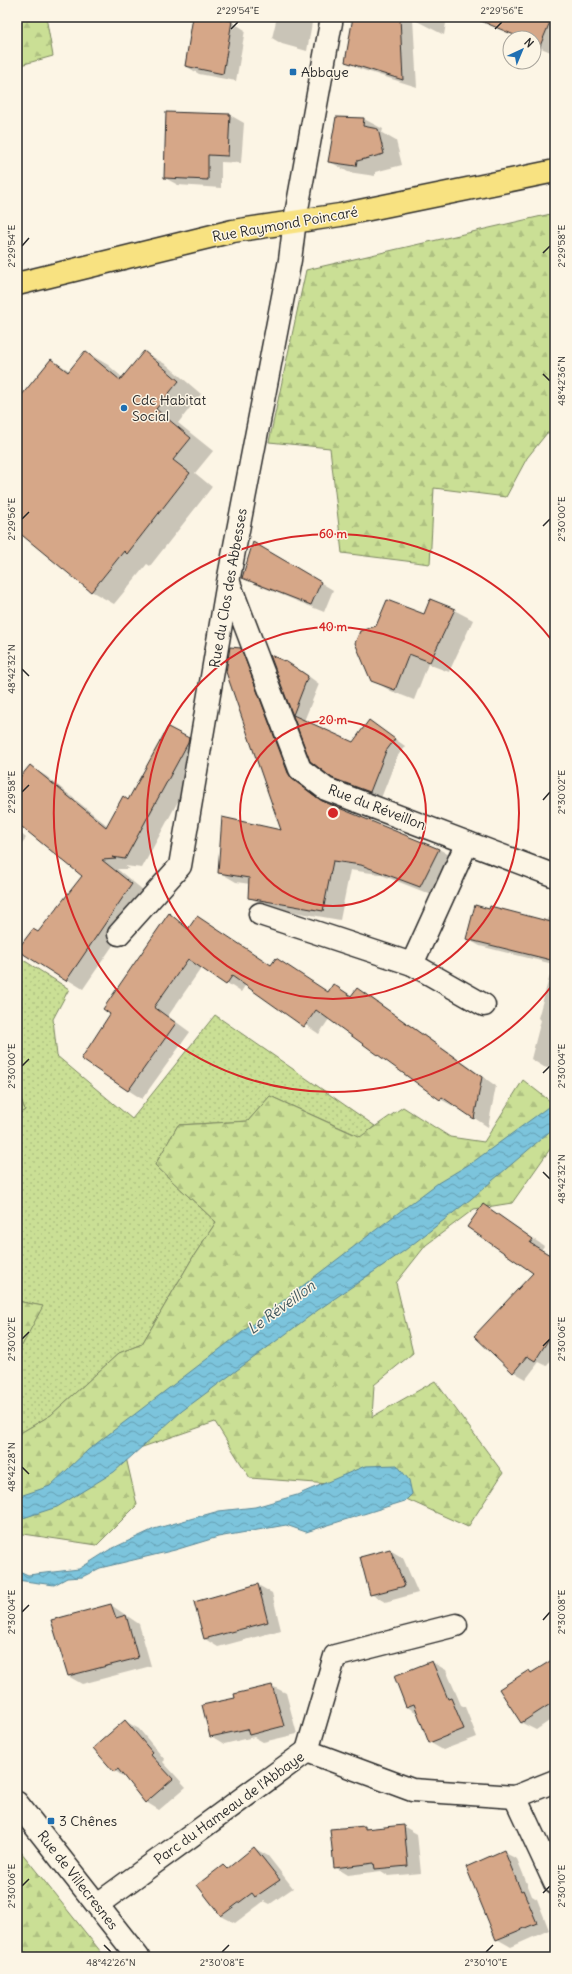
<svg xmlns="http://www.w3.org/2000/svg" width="572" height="1974" font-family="Delius,sans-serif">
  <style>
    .grass { fill: url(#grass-dots); stroke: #7a8560 }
    .forest { fill: url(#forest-firs); stroke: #7a8560 }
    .water { fill: url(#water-waves); stroke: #5b8795 }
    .shadow { fill: #0003 }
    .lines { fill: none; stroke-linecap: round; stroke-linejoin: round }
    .stream { stroke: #5b8795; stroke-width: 9 }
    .building { fill: #d6a788; stroke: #2b2b2b }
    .minor-casing { stroke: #2b2b2b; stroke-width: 25 }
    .major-casing { stroke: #2b2b2b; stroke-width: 25 }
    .minor { stroke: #fcf5e5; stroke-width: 22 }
    .major { stroke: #f8e281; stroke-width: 22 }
    .ticks { fill: none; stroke: #2b2b2b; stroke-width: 1.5 }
    .ring { fill: none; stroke: #d62828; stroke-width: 2 }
    .poi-dot { fill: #1f6fb2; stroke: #fcf5e5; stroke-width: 1.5 }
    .labels { text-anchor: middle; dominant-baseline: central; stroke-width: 3; stroke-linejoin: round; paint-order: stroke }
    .poi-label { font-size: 14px; fill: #2b2b2b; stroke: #fcf5e5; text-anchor: start }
    .street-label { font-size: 14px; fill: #2b2b2b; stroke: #fcf5e5 }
    .water-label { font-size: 15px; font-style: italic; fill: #435960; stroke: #fcf5e5 }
    .centre { fill: #d62828; stroke: #fcf5e5; stroke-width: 2 }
    .ring-label { font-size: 12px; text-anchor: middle; font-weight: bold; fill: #d62828; stroke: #fcf5e5; stroke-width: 3; stroke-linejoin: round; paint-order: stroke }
    .neatline { fill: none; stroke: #2b2b2b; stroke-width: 1.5 }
    .ticks-label { font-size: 10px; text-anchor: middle; fill: #2b2b2b }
  </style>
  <defs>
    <pattern id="grass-dots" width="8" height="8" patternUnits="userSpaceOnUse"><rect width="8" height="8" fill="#cadf95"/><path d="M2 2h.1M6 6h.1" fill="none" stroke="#aec081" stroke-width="1.8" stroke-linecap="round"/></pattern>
    <pattern id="forest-firs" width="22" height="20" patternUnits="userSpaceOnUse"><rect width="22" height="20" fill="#cadf95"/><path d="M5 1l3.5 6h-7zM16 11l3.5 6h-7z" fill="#aec081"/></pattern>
    <pattern id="water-waves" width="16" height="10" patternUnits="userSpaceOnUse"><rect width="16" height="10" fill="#7bc4dc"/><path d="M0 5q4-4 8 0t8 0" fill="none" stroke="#659fb3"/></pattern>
  </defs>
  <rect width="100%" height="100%" fill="#fcf5e5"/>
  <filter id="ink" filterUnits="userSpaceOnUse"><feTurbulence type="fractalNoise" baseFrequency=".025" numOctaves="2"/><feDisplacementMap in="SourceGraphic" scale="8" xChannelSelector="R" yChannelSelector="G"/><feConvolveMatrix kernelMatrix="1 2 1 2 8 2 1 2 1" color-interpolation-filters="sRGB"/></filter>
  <g filter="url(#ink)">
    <polygon class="grass" points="17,956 69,989 53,1019 57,1056 132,1119 215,1015 375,1126 361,1137 270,1096 248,1121 178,1125 155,1165 216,1222 193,1257 142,1344 119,1353 51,1415 17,1435 17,1355 42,1306 17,1301 17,1115 25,1110 17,1088"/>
    <g class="forest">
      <polygon points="17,17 46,17 53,56 17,66"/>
      <polygon points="555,213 555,432 547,433 527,458 506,497 434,488 430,564 342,553 330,448 269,442 306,270"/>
      <polygon points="523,1080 555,1105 555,1142 512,1203 474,1209 426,1245 396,1283 413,1353 374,1385 372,1417 435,1381 503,1473 468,1527 382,1488 250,1478 215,1422 125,1453 137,1505 97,1545 17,1533 17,1435 51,1415 119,1353 142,1344 193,1257 216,1222 155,1165 178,1125 248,1121 270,1096 360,1137 403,1107 450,1137 484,1142"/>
      <polygon points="17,1088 25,1110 17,1115"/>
      <polygon points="17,1301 43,1306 17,1355"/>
      <polygon points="17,1847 105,1957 35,1957 17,1948"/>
    </g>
    <g class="water">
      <polygon points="555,1102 555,1127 471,1199 404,1251 318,1310 182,1411 114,1472 57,1507 17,1520 17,1497 50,1486 88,1450 394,1216 438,1183 473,1162"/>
      <polygon points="397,1465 409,1480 412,1494 405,1501 306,1532 286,1525 218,1537 175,1550 100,1568 82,1577 67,1578 54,1585 17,1580 17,1570 28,1575 79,1569 109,1550 154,1529 219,1511 255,1507 297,1495 365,1466"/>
    </g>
    <g class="shadow">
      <polygon points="194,17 206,17 232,22 245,30 236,81 199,74 186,66"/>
      <polygon points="277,17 313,17 307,51 282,44 272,38"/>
      <polygon points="354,17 447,17 444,35 413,19 417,87 360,69 346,61"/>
      <polygon points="517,17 555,17 553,53 534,45 534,38 520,38 511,33"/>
      <polygon points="167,113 230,115 244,123 241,163 221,162 221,188 178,185 165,178"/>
      <polygon points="337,118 364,119 383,129 382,133 396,141 402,165 375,172 375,176 348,172 329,161"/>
      <polygon points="86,352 108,365 123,378 144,352 167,365 201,394 178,423 213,451 195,473 212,487 150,566 147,564 114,604 91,591 17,530 17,402 52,360 70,371"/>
      <polygon points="254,543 333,590 324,612 255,584 243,577"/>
      <polygon points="454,610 473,620 449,672 428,664 414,700 391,691 372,680"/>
      <polygon points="240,649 258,659 310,790 330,805 439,849 456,859 437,897 379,874 350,870 340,920 266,907 249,897 250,884 236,882 219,872 283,831"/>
      <polygon points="271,656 299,669 319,684 304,721 353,743 369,721 405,746 397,757 381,798 344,784 311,761"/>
      <polygon points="188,739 205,749 204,753 142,868 125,866 130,869 117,869 148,894 83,989 19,950 38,933 83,876 17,822 17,782 30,767 46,776 108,826 129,801"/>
      <polygon points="17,830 26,838 17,849"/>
      <polygon points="169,915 190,928 328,993 334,985 352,997 358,990 372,998 496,1086 488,1127 456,1106 455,1107 440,1099 329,1019 319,1034 246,984 241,992 202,967 168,1016 190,1032 142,1099 128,1090 111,1014"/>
      <polygon points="549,917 555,918 555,1070 544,1067 531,1059 541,1020 538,1018 553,964 480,946 467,939 547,922"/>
      <polygon points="483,1205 544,1246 541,1250 555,1259 555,1354 547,1366 539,1362 526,1379 514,1372 475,1336 535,1273"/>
      <polygon points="390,1550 403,1558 418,1593 385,1602 371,1594"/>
      <polygon points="258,1585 272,1593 281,1630 218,1647 205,1639 195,1603"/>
      <polygon points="111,1605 139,1624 151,1666 82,1684 68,1676"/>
      <polygon points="555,1659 555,1717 536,1730 522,1723 501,1690 529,1671 533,1674"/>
      <polygon points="432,1662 446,1670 461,1705 465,1707 477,1737 443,1750 429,1742 419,1714 407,1707 395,1676"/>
      <polygon points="272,1686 286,1693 297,1734 263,1742 254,1737 224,1744 211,1736 236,1699"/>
      <polygon points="125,1721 139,1729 165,1760 163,1762 186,1787 159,1810 146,1802 127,1779 115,1771"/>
      <polygon points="403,1826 417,1834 421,1873 389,1876 381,1871 348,1875 335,1867 331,1830 365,1827 370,1830"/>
      <polygon points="254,1848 268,1856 293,1888 270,1904 264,1901 235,1923 221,1916 223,1866 228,1869"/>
      <polygon points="503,1852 517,1859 532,1896 537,1899 549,1930 511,1947 497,1939"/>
    </g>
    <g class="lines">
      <polyline class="stream" points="17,1068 18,1068"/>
    </g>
    <g class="building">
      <polygon points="193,17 211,17 232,21 223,74 185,66"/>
      <polygon points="353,17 400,17 403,80 345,62"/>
      <polygon points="472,17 552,17 540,46 534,43 534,38 521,38"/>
      <polygon points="166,112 230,114 228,156 208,155 208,180 164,178"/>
      <polygon points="336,117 364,118 363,126 378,129 384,154 357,161 356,166 328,162"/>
      <polygon points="85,351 120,380 144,351 179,381 156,409 191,438 173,460 190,473 127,554 124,551 91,592 17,531 17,401 51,359 68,372"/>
      <polygon points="253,542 321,582 311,605 242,578"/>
      <polygon points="430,599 455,609 430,662 409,654 395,690 371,681 355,643 360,631 376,626 387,600 424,614"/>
      <polygon points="230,647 241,648 288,773 292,779 322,801 439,849 420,887 361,865 333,861 323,911 248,898 249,878 218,873 222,817 281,830 226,672"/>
      <polygon points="270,655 287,662 308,676 293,715 353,742 369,720 395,739 386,751 370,792 332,778 310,761"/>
      <polygon points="168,727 189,738 188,743 125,859 112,857 116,859 102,860 132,884 66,981 17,950 33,929 38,932 82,876 17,823 17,781 30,765 106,827 123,796 128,800"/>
      <polygon points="475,905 489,909 490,906 555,923 555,961 466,939"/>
      <polygon points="169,913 188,929 197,916 271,965 276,958 328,992 333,984 351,996 357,988 482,1077 474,1119 442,1097 440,1100 316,1010 304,1027 232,976 226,985 188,959 154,1007 176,1023 128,1091 81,1059 110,1014 103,1009"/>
      <polygon points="483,1204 533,1239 530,1243 550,1255 555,1249 555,1329 535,1361 527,1356 513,1373 474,1336 533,1273 467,1227"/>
      <polygon points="390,1549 405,1586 370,1595 360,1557"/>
      <polygon points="258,1584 268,1622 204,1639 194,1602"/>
      <polygon points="111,1604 116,1618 126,1615 138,1658 68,1676 51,1620"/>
      <polygon points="555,1658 555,1701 521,1723 499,1689 529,1670 531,1673"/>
      <polygon points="432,1661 448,1699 451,1698 464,1729 429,1743 414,1704 406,1707 394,1676"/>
      <polygon points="272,1685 284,1726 249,1735 247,1729 210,1737 202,1705 235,1698 234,1694"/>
      <polygon points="125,1720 152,1752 150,1754 173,1779 145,1803 118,1769 114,1772 93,1748"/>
      <polygon points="404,1825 408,1866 375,1869 374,1863 334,1868 330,1829 365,1826 365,1829"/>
      <polygon points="254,1847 280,1880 255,1897 252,1893 221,1916 197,1885 223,1865 227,1869"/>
      <polygon points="504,1850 521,1891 523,1890 537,1923 496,1940 466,1867"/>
    </g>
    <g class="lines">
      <defs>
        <g id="minor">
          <polyline points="229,583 300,769 326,789 555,876"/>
          <polyline points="260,914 412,964 467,843"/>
          <polyline points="119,934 180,866 228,582 290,260 295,220 332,17"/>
          <polyline points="412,964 484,1005"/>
          <polyline points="307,1751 412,1790 515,1797 555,1781"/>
          <polyline points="307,1751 335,1656 456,1625"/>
          <polyline points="515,1797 555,1883"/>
          <polyline points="17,1803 138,1957"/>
          <polyline points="98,1904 307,1751"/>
        </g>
        <polyline id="major" points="17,284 233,231 340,215 555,171"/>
      </defs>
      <use href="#minor" class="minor-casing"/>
      <use href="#major" class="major-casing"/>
      <use href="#minor" class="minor"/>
      <use href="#major" class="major"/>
    </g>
  </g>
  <path class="ticks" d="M231,29L238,22M495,29L502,22M22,246L29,238M543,253L550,246M543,374L550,381M22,519L29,512M543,526L550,519M22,669L29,676M22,792L29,785M543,800L550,792M22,1066L29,1059M543,1073L550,1066M543,1172L550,1179M22,1339L29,1332M543,1346L550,1339M22,1467L29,1474M22,1612L29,1605M543,1620L550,1612M22,1886L29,1879M543,1893L550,1886M104,1945L111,1952M222,1952L229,1945M486,1952L493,1945"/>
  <g class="ring">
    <circle cx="333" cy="813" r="93"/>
    <circle cx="333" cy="813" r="186"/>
    <path d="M554 983A279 279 0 1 1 554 643"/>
  </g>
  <g class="poi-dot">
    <rect x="289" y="68" width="8" height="8" rx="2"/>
    <circle cx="124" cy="408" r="4"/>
    <rect x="47" y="1817" width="8" height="8" rx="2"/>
  </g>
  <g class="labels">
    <g class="poi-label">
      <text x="301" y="72">Abbaye</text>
      <text x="132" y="400">Cdc Habitat<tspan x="132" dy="16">Social</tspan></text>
      <text x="59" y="1821">3 Chênes</text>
    </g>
    <g class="street-label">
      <text transform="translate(285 224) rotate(-10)">Rue Raymond Poincaré</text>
      <text transform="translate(228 588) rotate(-80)">Rue du Clos des Abbesses</text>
      <text transform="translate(377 807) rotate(21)">Rue du Réveillon</text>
      <text transform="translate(229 1808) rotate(-36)">Parc du Hameau de l'Abbaye</text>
      <text transform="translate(78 1880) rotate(52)">Rue de Villecresnes</text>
    </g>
    <g class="water-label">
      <text transform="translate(281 1307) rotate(-36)">Le Réveillon</text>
    </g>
  </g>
  <circle cx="333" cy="813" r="6" class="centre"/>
  <g class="ring-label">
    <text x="333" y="538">60 m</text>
    <text x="333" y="631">40 m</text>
    <text x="333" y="724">20 m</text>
  </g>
  <rect width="572" height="1974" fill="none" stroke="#fcf5e5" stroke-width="44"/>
  <g transform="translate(522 50) rotate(44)"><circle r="19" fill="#fcf5e5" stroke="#a8a49b"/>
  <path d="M0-3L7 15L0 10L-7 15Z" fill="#1f6fb2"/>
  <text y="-6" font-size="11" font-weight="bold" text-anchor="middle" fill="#2b2b2b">N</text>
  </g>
  <rect x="22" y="22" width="528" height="1930" class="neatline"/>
  <g class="ticks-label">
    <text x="238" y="14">2°29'54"E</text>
    <text x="502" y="14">2°29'56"E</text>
    <text transform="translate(11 246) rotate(-90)" y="4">2°29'54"E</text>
    <text transform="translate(561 246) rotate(-90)" y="4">2°29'58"E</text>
    <text transform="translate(561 381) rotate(-90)" y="4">48°42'36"N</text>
    <text transform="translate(11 519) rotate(-90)" y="4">2°29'56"E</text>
    <text transform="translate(561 519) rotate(-90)" y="4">2°30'00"E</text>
    <text transform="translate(11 669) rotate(-90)" y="4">48°42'32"N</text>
    <text transform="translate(11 792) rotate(-90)" y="4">2°29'58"E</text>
    <text transform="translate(561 792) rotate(-90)" y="4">2°30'02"E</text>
    <text transform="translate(11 1066) rotate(-90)" y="4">2°30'00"E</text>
    <text transform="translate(561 1066) rotate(-90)" y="4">2°30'04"E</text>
    <text transform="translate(561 1179) rotate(-90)" y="4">48°42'32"N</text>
    <text transform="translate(11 1339) rotate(-90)" y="4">2°30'02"E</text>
    <text transform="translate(561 1339) rotate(-90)" y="4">2°30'06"E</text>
    <text transform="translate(11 1467) rotate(-90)" y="4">48°42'28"N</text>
    <text transform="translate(11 1612) rotate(-90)" y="4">2°30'04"E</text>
    <text transform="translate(561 1612) rotate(-90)" y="4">2°30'08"E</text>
    <text transform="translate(11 1886) rotate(-90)" y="4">2°30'06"E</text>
    <text transform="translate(561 1886) rotate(-90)" y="4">2°30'10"E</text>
    <text x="111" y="1966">48°42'26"N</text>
    <text x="222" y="1966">2°30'08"E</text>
    <text x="486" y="1966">2°30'10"E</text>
  </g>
</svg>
